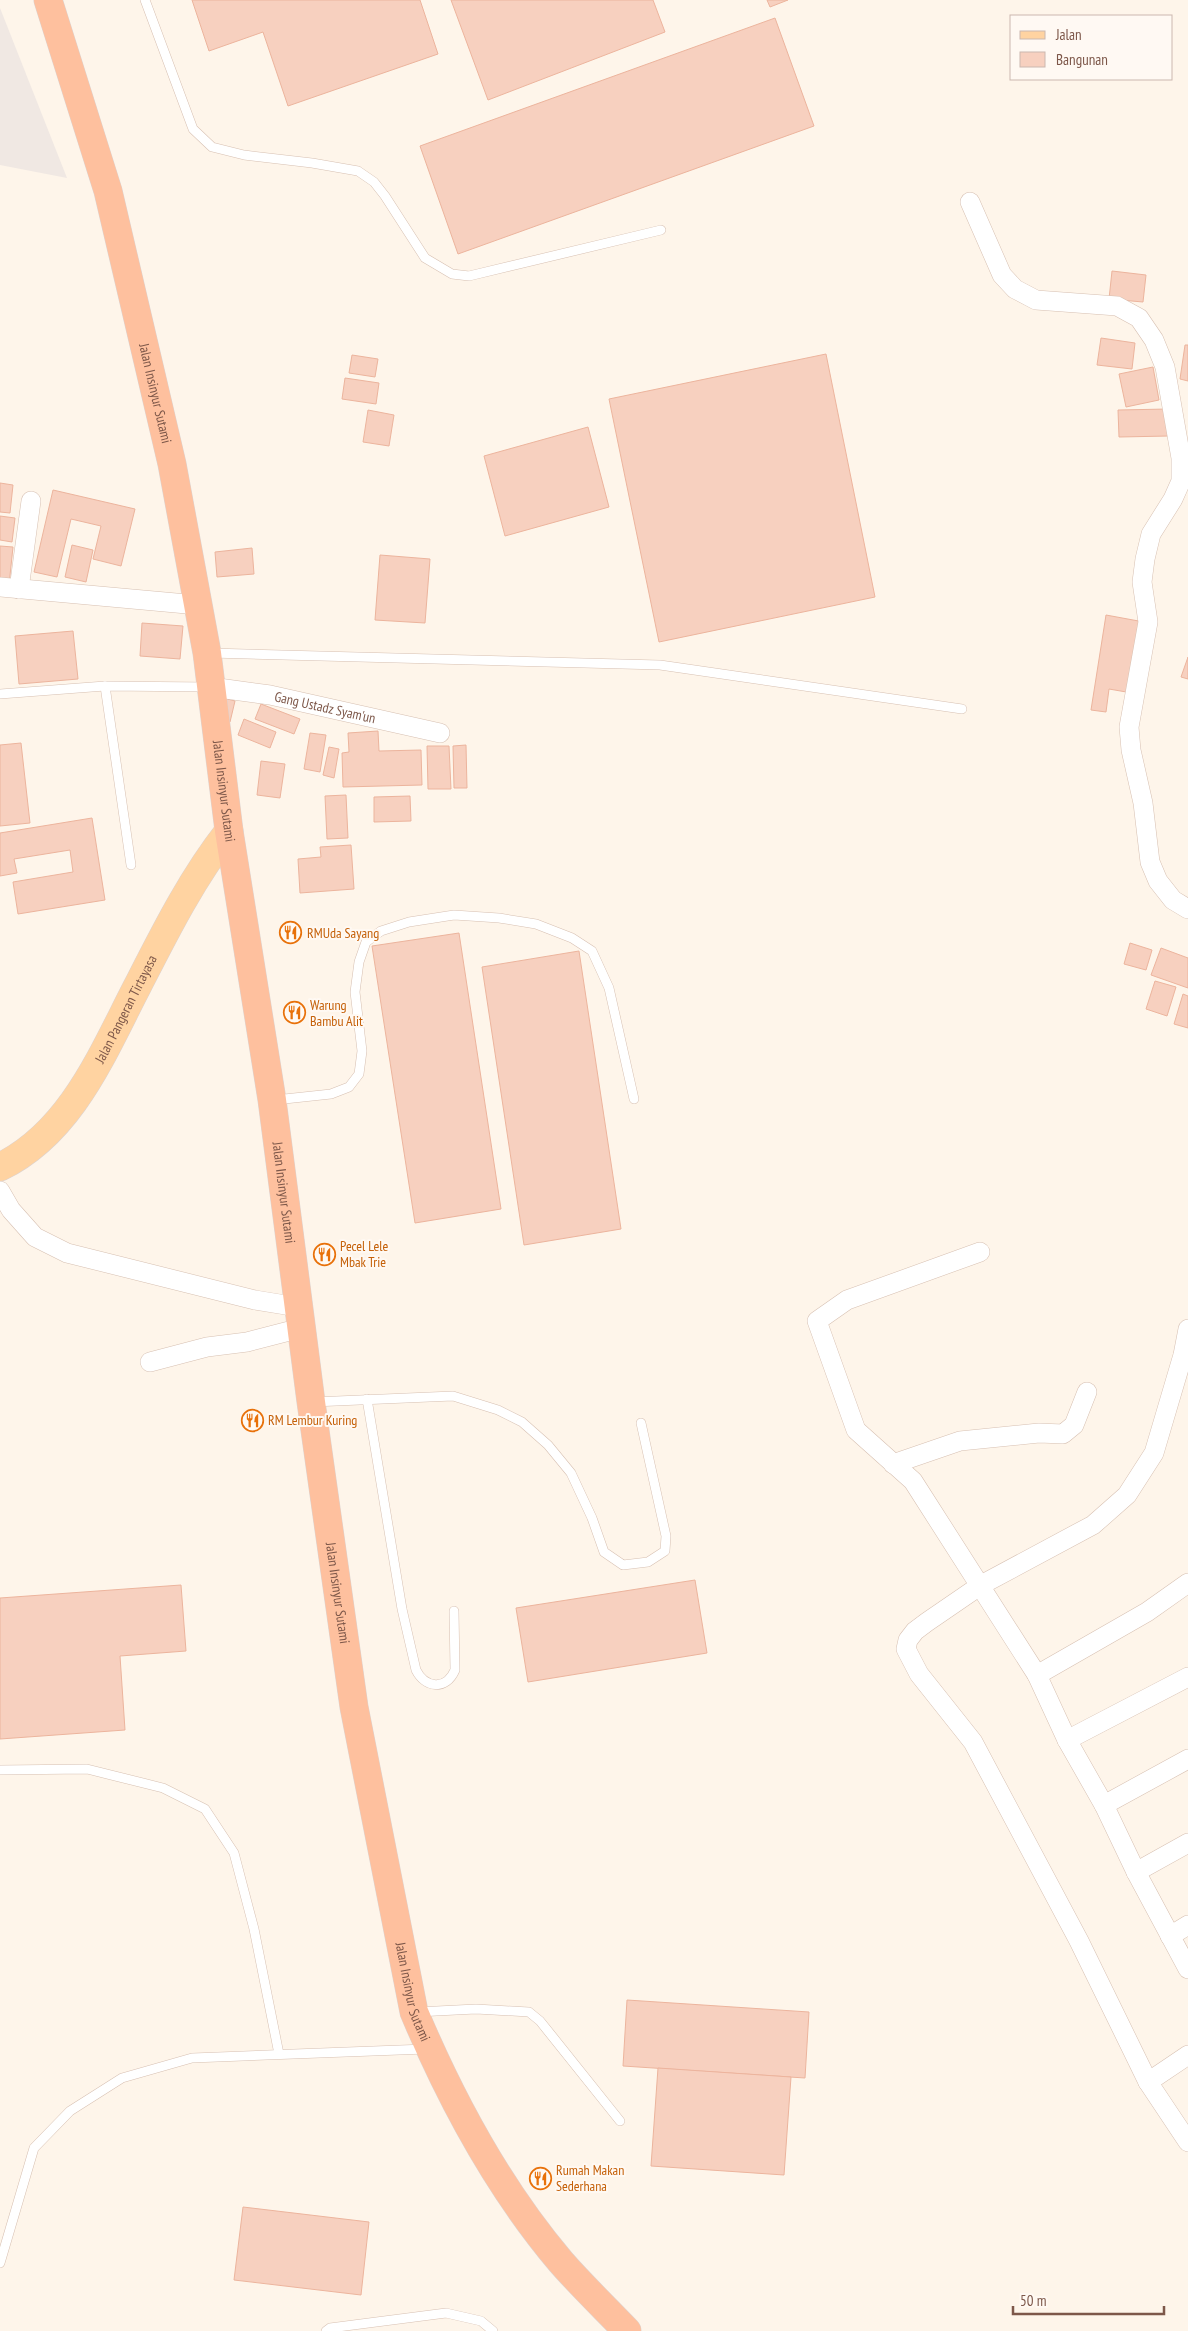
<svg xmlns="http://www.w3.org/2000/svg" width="1188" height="2331" font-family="'PT Sans Narrow',sans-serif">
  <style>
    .industrial { fill: #f0e8e3 }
    .building { fill: #f7d0bf; stroke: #ecb49d }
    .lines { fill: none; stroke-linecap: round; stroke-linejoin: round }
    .service-casing { stroke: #d7c0b2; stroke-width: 10 }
    .minor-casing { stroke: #d7c0b2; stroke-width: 20 }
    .primary-casing { stroke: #ddd3d0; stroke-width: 29 }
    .trunk-casing { stroke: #ddd3d0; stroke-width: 29 }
    .service { stroke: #fff; stroke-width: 9 }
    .minor { stroke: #fff; stroke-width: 19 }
    .primary { stroke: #ffd3a1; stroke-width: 28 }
    .trunk { stroke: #fec09e; stroke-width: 28 }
    .labels { text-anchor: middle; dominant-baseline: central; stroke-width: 4; stroke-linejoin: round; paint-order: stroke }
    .street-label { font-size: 14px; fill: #7d5749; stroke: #fff9f3 }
    .food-label { font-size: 14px; fill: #c56008; stroke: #fff9f3; text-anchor: start }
  </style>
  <rect width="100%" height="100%" fill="#fef5ea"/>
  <polygon class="industrial" points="0,8 67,178 0,165"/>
  <g class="building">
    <polygon points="192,0 420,0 438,54 288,106 263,32 209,51"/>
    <polygon points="451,0 653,0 665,32 488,100"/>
    <polygon points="767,0 788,0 770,7"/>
    <polygon points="775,18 814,126 458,254 420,146"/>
    <polygon points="1112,271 1146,275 1143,302 1109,299"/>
    <polygon points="1101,338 1135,343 1132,369 1097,365"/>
    <polygon points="1185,345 1188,345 1188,381 1180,379"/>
    <polygon points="826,354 875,597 659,642 609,399"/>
    <polygon points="352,355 378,359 375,377 349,373"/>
    <polygon points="1153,367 1159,400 1126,407 1119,374"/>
    <polygon points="345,378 379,383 376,404 342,399"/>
    <polygon points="1168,409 1169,436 1119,437 1118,410"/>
    <polygon points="368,410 394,415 389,446 363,442"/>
    <polygon points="588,427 609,507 505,536 484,456"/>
    <polygon points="0,483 13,485 10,513 0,512"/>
    <polygon points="53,490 135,509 121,566 93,559 101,526 71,519 57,577 34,572"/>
    <polygon points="0,516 15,518 12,542 0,540"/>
    <polygon points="72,545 93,550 86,582 65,577"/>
    <polygon points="0,546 13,547 9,585 0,584"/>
    <polygon points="252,548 254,574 217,577 215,552"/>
    <polygon points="380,555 430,559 425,623 375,620"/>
    <polygon points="1106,615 1144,622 1132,693 1109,689 1106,712 1091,710"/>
    <polygon points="142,623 183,626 180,659 140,656"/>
    <polygon points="73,631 78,679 19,684 15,636"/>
    <polygon points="1188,657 1188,679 1181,677"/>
    <polygon points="224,698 235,701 230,722 219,719"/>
    <polygon points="261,704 300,719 294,734 255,719"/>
    <polygon points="244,719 276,732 270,748 238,735"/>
    <polygon points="378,731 379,751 421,750 422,785 343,787 342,753 349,752 348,733"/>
    <polygon points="310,733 326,735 320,772 304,769"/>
    <polygon points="21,743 30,823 0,826 0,745"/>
    <polygon points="466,745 467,788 454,788 453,746"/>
    <polygon points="427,746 449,746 451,789 428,789"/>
    <polygon points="329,747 339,749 334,778 323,775"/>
    <polygon points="261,761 285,764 280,798 257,795"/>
    <polygon points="346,795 348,838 327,839 325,796"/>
    <polygon points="410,796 411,821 374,822 374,797"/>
    <polygon points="92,818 105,900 18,914 13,882 73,872 70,850 14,859 17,873 0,876 0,833"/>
    <polygon points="351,845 354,889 300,893 298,859 321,857 320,847"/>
    <polygon points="459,933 501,1209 415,1223 372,946"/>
    <polygon points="1130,943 1152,950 1146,970 1124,964"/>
    <polygon points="1161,948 1188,958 1188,988 1151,975"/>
    <polygon points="579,951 621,1229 524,1245 482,967"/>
    <polygon points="1155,981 1176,987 1167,1016 1146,1009"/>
    <polygon points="1183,994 1188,996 1188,1028 1174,1024"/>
    <polygon points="695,1580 707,1653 528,1682 516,1608"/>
    <polygon points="181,1585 186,1651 120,1656 125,1730 0,1739 0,1598"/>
    <polygon points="627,2000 809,2012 805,2078 623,2066"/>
    <polygon points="658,2068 791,2077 784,2175 651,2166"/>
    <polygon points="243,2207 369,2222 361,2295 234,2280"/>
  </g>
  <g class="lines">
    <defs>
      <g id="service">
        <polyline points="145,0 193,129 212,147 244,155 312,163 358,171 374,182 385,196 425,258 452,274 469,276 661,230"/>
        <polyline points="210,653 660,665 962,709"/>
        <polyline points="105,686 131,865"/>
        <polyline points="0,694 105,686 209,687"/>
        <polyline points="275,1100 331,1094 349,1087 359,1074 362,1051 355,992 359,962 366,942 381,931 409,922 454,915 499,918 536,924 572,938 592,951 609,988 634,1099"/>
        <path d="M367,1399L402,1609L416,1670C425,1688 446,1691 455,1670L454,1611"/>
        <polyline points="313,1402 453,1396 498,1410 522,1422 548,1445 571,1473 592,1518 604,1552 623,1565 648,1562 665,1551 666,1536 641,1423"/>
        <polyline points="0,1770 87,1769 163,1788 205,1809 234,1853 254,1929 279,2054"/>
        <polyline points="417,2012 476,2009 529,2012 540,2021 620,2121"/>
        <polyline points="0,2263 34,2148 70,2111 122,2078 192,2058 426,2049"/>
        <polyline points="326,2331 330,2328 446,2313 481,2321 493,2331"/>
      </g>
      <g id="minor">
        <polyline points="970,202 1002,275 1015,289 1036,300 1117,306 1139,318 1154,340 1165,367 1181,458 1181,481 1173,499 1151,534 1145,559 1142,582 1148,622 1129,727 1131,750 1143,803 1150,862 1158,881 1173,900 1188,909"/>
        <polyline points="0,587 198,605"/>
        <polyline points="19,589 31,501"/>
        <path id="s1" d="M211,687L270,695L440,733"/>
        <polyline points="0,1191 11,1210 35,1237 67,1253 255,1300 298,1307"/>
        <polyline points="980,1252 847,1300 817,1321 856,1430 913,1481 1037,1675 1067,1740 1104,1805 1136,1872 1188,1969"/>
        <polyline points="1188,1329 1183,1355 1154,1453 1127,1495 1093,1525 981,1585 927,1622 915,1631 908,1640 906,1649 919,1674 973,1742 1079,1941 1148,2082 1188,2142"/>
        <polyline points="150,1362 207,1347 247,1342 301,1328"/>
        <polyline points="893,1464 960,1441 1039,1433 1063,1434 1074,1425 1087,1392"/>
        <polyline points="1037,1675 1147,1612 1188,1583"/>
        <polyline points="1067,1740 1188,1677"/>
        <polyline points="1104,1805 1188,1759"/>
        <polyline points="1136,1872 1188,1843"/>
        <polyline points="1170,1936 1188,1925"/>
        <polyline points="1148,2082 1188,2055"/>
      </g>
      <g id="primary">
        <path id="s2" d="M0,1167C72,1132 103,1052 138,985C165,932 192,878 229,831"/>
      </g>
      <g id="trunk">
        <path id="s3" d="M48,0L108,191L172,464L207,653L229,831L272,1100L311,1402L354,1707L414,2012C451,2100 499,2189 561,2262C582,2286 605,2308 627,2331"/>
      </g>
    </defs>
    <use href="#service" class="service-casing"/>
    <use href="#minor" class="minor-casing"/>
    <use href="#primary" class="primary-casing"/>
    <use href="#trunk" class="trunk-casing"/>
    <use href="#service" class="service"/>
    <use href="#minor" class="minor"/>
    <use href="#primary" class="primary"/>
    <use href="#trunk" class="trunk"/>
  </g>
  <defs>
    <symbol id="restaurant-ring" viewBox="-11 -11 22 22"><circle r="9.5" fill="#fff9f3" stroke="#e8710a" stroke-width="1.5"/><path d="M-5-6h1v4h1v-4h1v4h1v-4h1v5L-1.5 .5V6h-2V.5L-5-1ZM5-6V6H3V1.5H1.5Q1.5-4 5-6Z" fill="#e8710a"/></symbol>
  </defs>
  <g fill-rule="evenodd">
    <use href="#restaurant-ring" x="278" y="920" width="25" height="25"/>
    <use href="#restaurant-ring" x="282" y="1000" width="25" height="25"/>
    <use href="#restaurant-ring" x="312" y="1242" width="25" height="25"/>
    <use href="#restaurant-ring" x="240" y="1408" width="25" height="25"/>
    <use href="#restaurant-ring" x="528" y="2166" width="25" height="25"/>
  </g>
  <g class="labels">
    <g class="street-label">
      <text stroke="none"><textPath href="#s3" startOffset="408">Jalan Insinyur Sutami</textPath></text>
      <text stroke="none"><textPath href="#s1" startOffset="116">Gang Ustadz Syam'un</textPath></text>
      <text stroke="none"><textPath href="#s3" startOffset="812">Jalan Insinyur Sutami</textPath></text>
      <text stroke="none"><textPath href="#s2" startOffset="206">Jalan Pangeran Tirtayasa</textPath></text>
      <text stroke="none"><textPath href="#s3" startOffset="1218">Jalan Insinyur Sutami</textPath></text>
      <text stroke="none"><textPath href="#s3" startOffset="1622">Jalan Insinyur Sutami</textPath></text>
      <text stroke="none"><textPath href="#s3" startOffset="2028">Jalan Insinyur Sutami</textPath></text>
    </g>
    <g class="food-label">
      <text x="307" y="933">RMUda Sayang</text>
      <text x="310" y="1005">Warung<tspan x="310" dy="16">Bambu Alit</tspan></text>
      <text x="340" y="1246">Pecel Lele<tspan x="340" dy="16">Mbak Trie</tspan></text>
      <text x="268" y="1420">RM Lembur Kuring</text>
      <text x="556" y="2170">Rumah Makan<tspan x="556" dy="16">Sederhana</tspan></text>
    </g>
  </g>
  <rect x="1010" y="15" width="162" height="65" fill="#fff9f3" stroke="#cbb8af"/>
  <rect x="1020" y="31" width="25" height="8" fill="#ffd3a1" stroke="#cbb8af"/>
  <text x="1056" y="40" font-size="15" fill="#7d5749">Jalan</text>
  <rect x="1020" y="52" width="25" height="15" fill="#f7d0bf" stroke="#cbb8af"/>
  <text x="1056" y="65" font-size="15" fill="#7d5749">Bangunan</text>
  <path d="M1013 2306v8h151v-8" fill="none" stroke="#7d5749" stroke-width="2.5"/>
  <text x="1020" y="2306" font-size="15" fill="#7d5749" stroke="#fff9f3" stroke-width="4" paint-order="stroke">50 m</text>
</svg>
